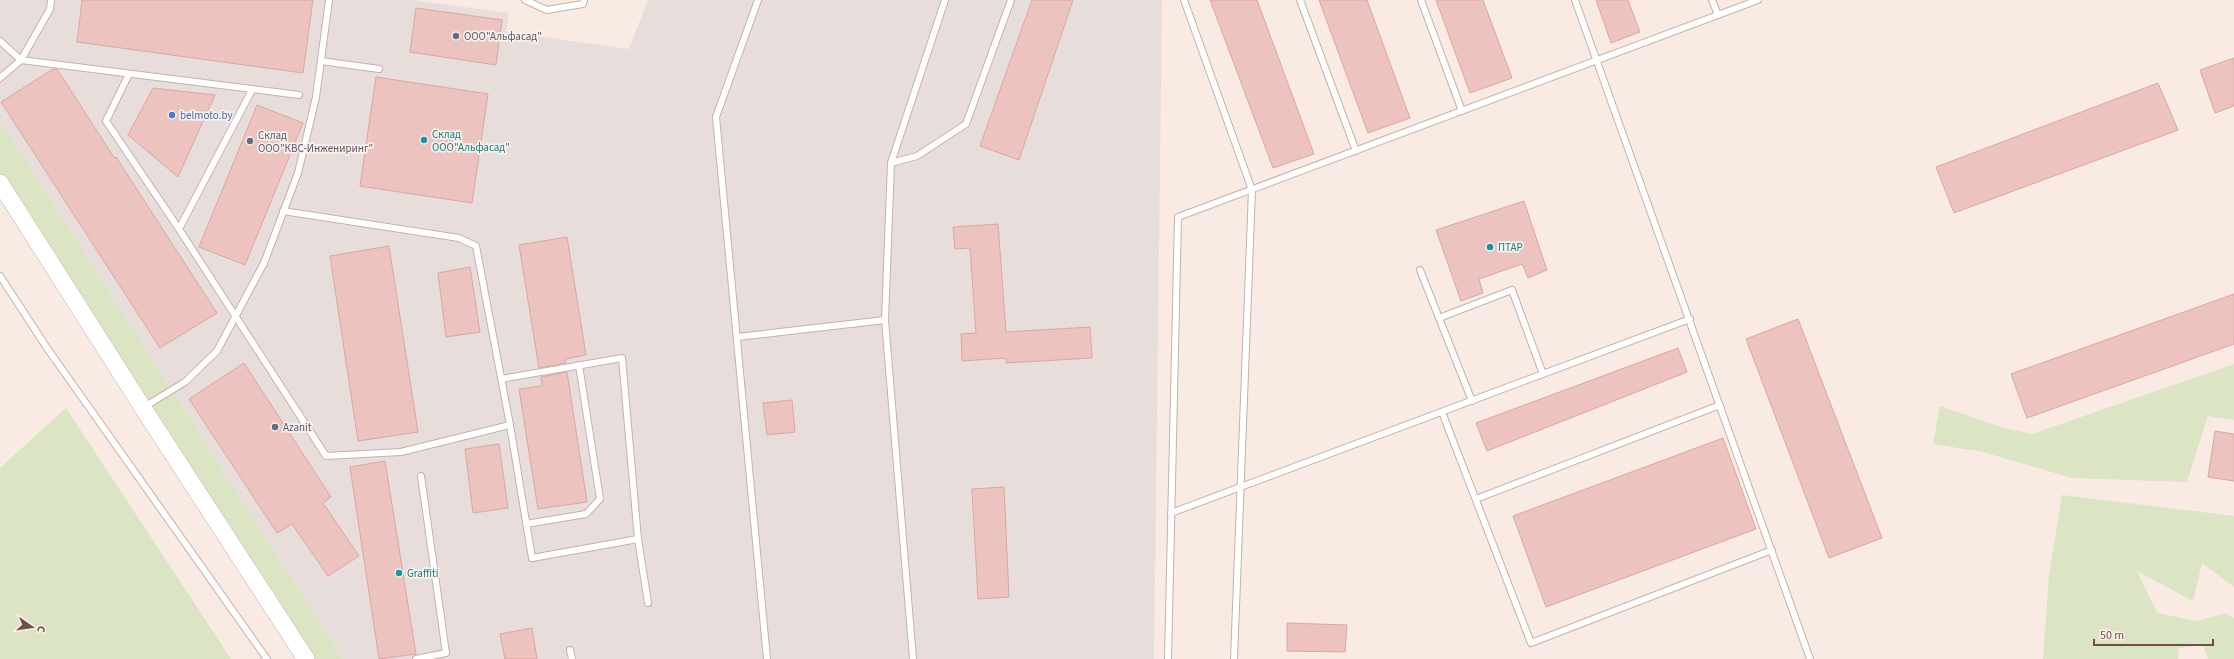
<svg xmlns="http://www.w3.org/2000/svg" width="2234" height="659" font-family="'Source Sans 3',sans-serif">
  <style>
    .industrial { fill: #e7dddb }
    .green { fill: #dbe5c4 }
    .building { fill: #ecc3be; stroke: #dca6a1 }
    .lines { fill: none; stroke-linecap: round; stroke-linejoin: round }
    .lane-casing { stroke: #c9b0ab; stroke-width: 8 }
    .secondary-casing { stroke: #ceb1ac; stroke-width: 18 }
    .lane { stroke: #fff; stroke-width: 6 }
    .secondary { stroke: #fff; stroke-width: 17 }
    .service-dot { fill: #5c6f8a; stroke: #fdefe9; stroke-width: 1.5 }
    .shop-dot { fill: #3f7fe0; stroke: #fdefe9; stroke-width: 1.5 }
    .culture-dot { fill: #0f9aa8; stroke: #fdefe9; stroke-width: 1.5 }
    .labels { text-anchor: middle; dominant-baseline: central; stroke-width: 3.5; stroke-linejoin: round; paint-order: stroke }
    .service-label { font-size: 11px; fill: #4e5e75; stroke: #fdefe9; text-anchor: start }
    .shop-label { font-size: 11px; fill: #366cbe; stroke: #fdefe9; text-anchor: start }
    .culture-label { font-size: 11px; fill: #0d838f; stroke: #fdefe9; text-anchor: start }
  </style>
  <rect width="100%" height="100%" fill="#f9eae4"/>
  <polygon class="industrial" points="0,0 411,0 509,13 506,32 629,49 648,0 1162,0 1154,659 343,659 0,120"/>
  <g class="green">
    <polygon points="0,120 343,659 306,659 0,183"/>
    <polygon points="2234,364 2234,420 2208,416 2187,482 2072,478 1983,452 1933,444 1940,406 2004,428 2032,434"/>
    <polygon points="66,408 231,659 0,659 0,468"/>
    <polygon points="2062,495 2234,516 2234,587 2202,563 2193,601 2137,571 2157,613 2197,621 2225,613 2234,618 2234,659 2208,659 2203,645 2179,648 2178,659 2043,659 2049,575"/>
  </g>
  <g class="building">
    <polygon points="82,0 313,0 303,73 77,42"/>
    <polygon points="1032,0 1073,0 1019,160 980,146"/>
    <polygon points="1210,0 1257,0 1314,154 1273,168"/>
    <polygon points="1319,0 1367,0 1410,118 1368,133"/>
    <polygon points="1436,0 1483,0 1512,78 1470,93"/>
    <polygon points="1596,0 1628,0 1640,32 1611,43"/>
    <polygon points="416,8 502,20 496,65 410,52"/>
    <polygon points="2234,58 2234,106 2215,113 2200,70"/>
    <polygon points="53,69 57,69 115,159 116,157 217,313 160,348 1,102"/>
    <polygon points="376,77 488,94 472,203 360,186"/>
    <polygon points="2158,83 2178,130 1954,213 1936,167"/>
    <polygon points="153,88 215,95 178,177 128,135"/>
    <polygon points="257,105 303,123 245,265 199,247"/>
    <polygon points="1524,201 1547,270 1528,278 1522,264 1479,279 1483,293 1461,301 1436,230"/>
    <polygon points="998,224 1006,332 1090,327 1092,358 1006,363 1006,358 962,361 961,334 976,333 970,248 955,249 953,227"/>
    <polygon points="567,237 586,355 565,359 566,363 539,368 519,245"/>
    <polygon points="389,246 418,432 358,441 330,256"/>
    <polygon points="470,267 480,332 446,337 438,273"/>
    <polygon points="2234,294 2234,344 2027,418 2011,374"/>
    <polygon points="1798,319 1882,538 1829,558 1746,339"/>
    <polygon points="1678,348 1687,372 1487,451 1476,423"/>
    <polygon points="244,363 331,497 323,503 359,556 328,576 292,524 277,533 189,399"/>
    <polygon points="567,372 587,502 538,509 519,389 542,386 541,377"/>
    <polygon points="792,400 795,432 767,435 763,403"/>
    <polygon points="2215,431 2234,434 2234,481 2208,477"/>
    <polygon points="1723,438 1756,529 1546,607 1513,516"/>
    <polygon points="499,444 508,508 473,513 465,449"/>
    <polygon points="385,461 416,654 379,659 350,467"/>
    <polygon points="1004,487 1009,597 978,599 972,489"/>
    <polygon points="1287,623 1347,625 1345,652 1287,651"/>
    <polygon points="532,628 537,659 505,659 500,634"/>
  </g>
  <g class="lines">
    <defs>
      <g id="lane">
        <polyline points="525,0 547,10 583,4 584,0"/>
        <polyline points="758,0 716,117 767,659"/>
        <polyline points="1184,0 1252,190 1234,659"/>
        <polyline points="1300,0 1356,151"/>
        <polyline points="1421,0 1462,111"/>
        <polyline points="1575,0 1810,659"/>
        <polyline points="1712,0 1718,15"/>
        <polyline points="0,41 21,60 299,95"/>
        <polyline points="321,61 379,69"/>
        <polyline points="129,74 106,121 179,229 252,90"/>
        <polyline points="0,78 21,60 50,9 51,0"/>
        <polyline points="891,163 917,156 966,124 1011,0"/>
        <polyline points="179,229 326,456 401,452 510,425 476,246 459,238 283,211"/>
        <polyline points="1420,270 1472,401"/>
        <polyline points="0,276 47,348 267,659"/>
        <polyline points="1439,318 1512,290 1543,374"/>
        <polyline points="737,337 885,320"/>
        <polyline points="501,379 622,358 638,539 648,603"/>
        <polyline points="144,407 185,382 217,351 264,263 298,173 316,97 329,0"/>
        <polyline points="1442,412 1531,643 1772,550"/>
        <polyline points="510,425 532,558 638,539"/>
        <polyline points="1476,499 1720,405"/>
        <polyline points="1171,513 1690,319"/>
        <polyline points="526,524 586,514 600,499 579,365"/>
        <polyline points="570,650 572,659"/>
        <polyline points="416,659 446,653 421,476"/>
        <polyline points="913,659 885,320 891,163 945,0"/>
        <polyline points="1168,659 1178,217 1758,0"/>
      </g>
      <polyline id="secondary" points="0,183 143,408 306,659"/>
    </defs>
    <use href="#lane" class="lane-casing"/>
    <use href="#secondary" class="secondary-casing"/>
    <use href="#lane" class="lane"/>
    <use href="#secondary" class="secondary"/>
  </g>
  <g class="service-dot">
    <circle cx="456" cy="36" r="4"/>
    <circle cx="250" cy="141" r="4"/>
    <circle cx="275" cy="427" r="4"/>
  </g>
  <circle class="shop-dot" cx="172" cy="115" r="4"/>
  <g class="culture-dot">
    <circle cx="424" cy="140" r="4"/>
    <circle cx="1490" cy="247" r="4"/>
    <circle cx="399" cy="573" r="4"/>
  </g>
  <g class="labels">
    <g class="service-label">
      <text x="464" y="36">ООО"Альфасад"</text>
      <text x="258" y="135">Склад<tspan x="258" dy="13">ООО"КВС-Инжениринг"</tspan></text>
      <text x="283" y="427">Azanit</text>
    </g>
    <g class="shop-label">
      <text x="180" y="115">belmoto.by</text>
    </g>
    <g class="culture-label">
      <text x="432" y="134">Склад<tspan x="432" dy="13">ООО"Альфасад"</tspan></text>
      <text x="1498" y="247">ПТАР</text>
      <text x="407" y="573">Graffiti</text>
    </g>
  </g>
  <g transform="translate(32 627) rotate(103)" stroke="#fdefe9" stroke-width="3" paint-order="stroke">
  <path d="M0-3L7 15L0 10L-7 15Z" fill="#6f4e4c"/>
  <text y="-6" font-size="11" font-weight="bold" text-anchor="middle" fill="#6f4e4c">С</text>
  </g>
  <path d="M2094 639v6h119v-6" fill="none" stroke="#6f4e4c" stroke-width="2"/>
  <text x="2100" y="639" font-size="12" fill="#6f4e4c" stroke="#fdefe9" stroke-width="3" paint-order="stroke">50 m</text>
</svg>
